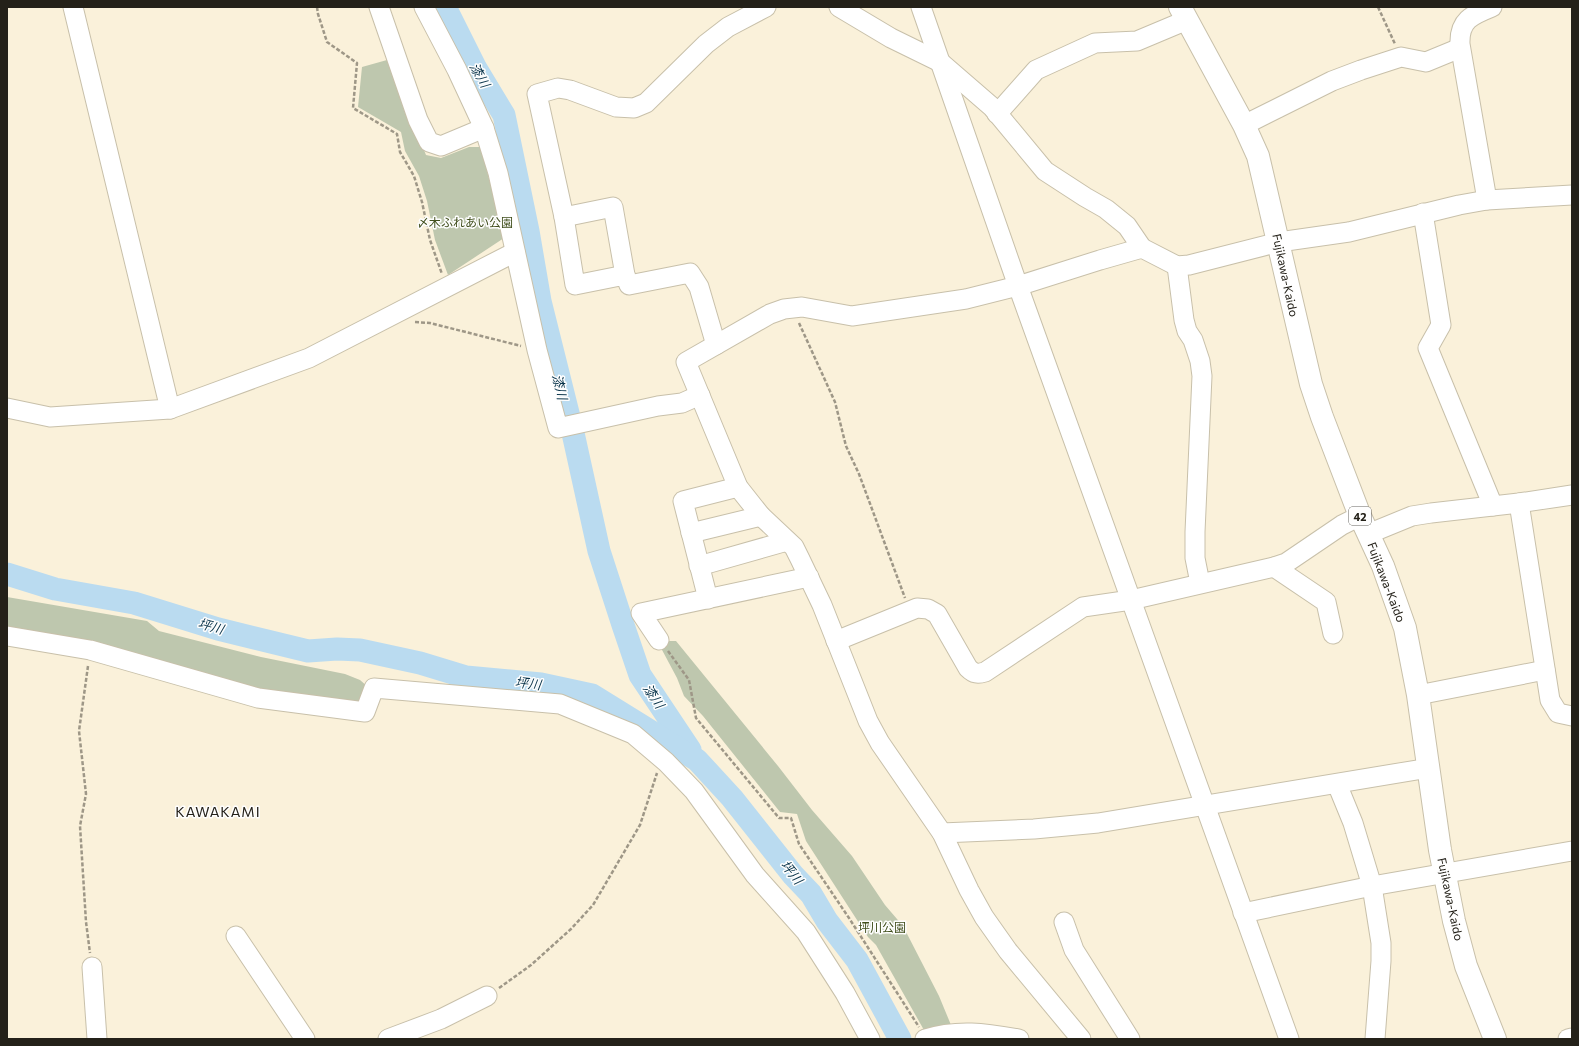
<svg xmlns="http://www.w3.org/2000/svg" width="1579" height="1046" font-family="Commissioner,'Noto Sans JP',sans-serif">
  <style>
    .green { fill: #bec7ae }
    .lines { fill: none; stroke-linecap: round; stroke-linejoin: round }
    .river { stroke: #badbf0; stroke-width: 23 }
    .minor-casing { stroke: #c8c0aa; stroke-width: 21 }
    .major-casing { stroke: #c8c0aa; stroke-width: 24 }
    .path { stroke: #9e9787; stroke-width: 2.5; stroke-dasharray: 4 2; stroke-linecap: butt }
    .minor { stroke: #fff; stroke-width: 19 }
    .major { stroke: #fff; stroke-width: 22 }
    .labels { text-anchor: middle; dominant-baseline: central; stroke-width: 3; stroke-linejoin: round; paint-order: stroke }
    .shield { fill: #fefefe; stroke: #65635e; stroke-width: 1 }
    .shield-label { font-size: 11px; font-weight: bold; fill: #242119 }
    .park-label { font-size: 12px; fill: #414f1d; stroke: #fefefe }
    .street-label { font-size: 12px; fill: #242119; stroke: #fefefe }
    .water-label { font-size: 13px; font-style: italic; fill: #08334a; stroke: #fefefe }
    .quarter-label { font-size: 14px; letter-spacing: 1px; fill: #242119; stroke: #fefefe }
  </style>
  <rect width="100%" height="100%" fill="#faf1da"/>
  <g class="green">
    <polygon points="387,60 426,155 441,158 469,147 481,147 504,238 448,275 435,240 427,201 419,176 405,151 401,132 358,107 362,67"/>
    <polygon points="7,597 147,621 159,631 261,657 345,674 360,680 368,687 359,709 257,695 7,632"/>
    <polygon points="666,641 676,641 778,766 812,810 852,856 885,905 903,926 939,996 951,1025 929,1039 876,945 868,937 806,841 797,814 780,812 703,716 684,696 677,678 661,648"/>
  </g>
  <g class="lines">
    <g class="river">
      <polyline points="445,7 475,67 504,115 528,231 540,301 573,433 599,551 623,625 640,675 690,750"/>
      <polyline points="7,574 55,589 134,603 218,629 308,651 337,649 360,650 420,663 466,677 541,684 592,695 697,760 732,798 793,875 811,894 827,921 857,960 900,1039"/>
    </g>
    <defs>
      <g id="minor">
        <polyline points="73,7 170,409"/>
        <polyline points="379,7 418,120 429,142 441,146 484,128"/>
        <polyline points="424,7 457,70 484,128 498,173 537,350 558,428 658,406 682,403 700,395"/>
        <polyline points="839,7 891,38 940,62 992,107 1045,171 1085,197 1106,209 1127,226 1142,248"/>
        <polyline points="921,7 1018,286 1289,1039"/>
        <polyline points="997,114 1036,70 1095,43 1137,41 1187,20"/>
        <polyline points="1244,125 1332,81 1361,70 1401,57 1426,62 1460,48"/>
        <path d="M1487,200L1460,44C1459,20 1472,15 1492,7"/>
        <polyline points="1423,213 1441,325 1428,348 1493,506"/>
        <polyline points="564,217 575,285 625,275 629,285 690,273 699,287 716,345"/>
        <polyline points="1177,266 1184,320 1187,331 1193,340 1200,361 1202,376 1195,532 1195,558 1200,583"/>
        <polyline points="625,275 613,207 564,217 537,94 558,88 570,90 616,107 634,108 646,103 706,44 728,27 766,7"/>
        <polyline points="7,408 50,417 170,409 309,358 515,252"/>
        <polyline points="1519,503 1550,700 1558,713 1572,716"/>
        <polyline points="691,533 761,516"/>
        <polyline points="1368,534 1412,516 1431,513 1519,503 1572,495"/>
        <polyline points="699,566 787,541"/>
        <polyline points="1274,567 1326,602 1333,634"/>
        <polyline points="708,599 683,501 738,487"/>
        <polyline points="7,636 90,650 258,698 365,712 374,688 560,704 633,734 666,762 694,791 755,875 806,932 845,993 870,1039"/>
        <polyline points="659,640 641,613 809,577"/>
        <path d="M836,641L917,608L928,609L937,614L968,668C974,674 978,674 985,672L1083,607L1131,600L1274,567L1286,563L1342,525L1360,516"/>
        <polyline points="1418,695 1545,670"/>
        <polyline points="1337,784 1353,823 1372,886 1381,943 1381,961 1375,1039"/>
        <polyline points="942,833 1034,829 1098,823 1429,768"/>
        <polyline points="1243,913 1372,886 1572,851"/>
        <polyline points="1064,922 1074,950 1130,1039"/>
        <polyline points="236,936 305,1039"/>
        <polyline points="92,967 97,1039"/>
        <polyline points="388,1039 441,1019 487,996"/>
        <path d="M925,1039C958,1029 985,1033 1019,1039"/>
        <polyline points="1081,1039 1008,951 984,917 969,890 942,833 880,743 868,721 822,605 800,559 794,547 761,516 738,487 686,362 770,314 784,309 802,307 852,316 966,299 1018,286 1100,260 1142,248 1177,266 1189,265 1279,242 1349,232 1459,205 1487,200 1572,195"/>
        <polyline points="1568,1039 1572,1038"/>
      </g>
      <polyline id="major" points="1180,7 1244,125 1258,156 1311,384 1322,417 1360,516 1383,566 1405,628 1418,695 1440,850 1454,921 1466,966 1495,1039"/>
    </defs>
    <use href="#minor" class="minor-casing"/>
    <use href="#major" class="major-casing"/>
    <g class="path">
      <polyline points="317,7 318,14 327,42 357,63 353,108 397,134 400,152 414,176 422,202 430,240 442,274"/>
      <polyline points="1378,7 1395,44"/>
      <polyline points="415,322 430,323 521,346"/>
      <polyline points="799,323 835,402 846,446 859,474 905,598"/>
      <polyline points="668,651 689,680 696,718 779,818 791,818 799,844 849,918 919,1027"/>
      <polyline points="88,666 79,731 86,794 80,826 86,922 90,953"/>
      <polyline points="499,988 531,965 571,929 593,905 640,825 657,773"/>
    </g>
    <use href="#minor" class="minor"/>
    <use href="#major" class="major"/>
  </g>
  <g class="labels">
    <rect class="shield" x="1349" y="507" width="22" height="18" rx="3"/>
    <g class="shield-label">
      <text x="1360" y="516">42</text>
    </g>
    <g class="park-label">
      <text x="465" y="222">〆木ふれあい公園</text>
      <text x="882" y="927">坪川公園</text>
    </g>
    <g class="street-label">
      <text transform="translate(1286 275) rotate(78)">Fujikawa-Kaido</text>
      <text transform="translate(1387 582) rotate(69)">Fujikawa-Kaido</text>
      <text transform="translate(1451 899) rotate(78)">Fujikawa-Kaido</text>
    </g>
    <g class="water-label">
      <text transform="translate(480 75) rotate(60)">漆川</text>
      <text transform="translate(560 387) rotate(77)">漆川</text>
      <text transform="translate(211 626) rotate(16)">坪川</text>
      <text transform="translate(528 683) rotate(7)">坪川</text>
      <text transform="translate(654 696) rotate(56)">漆川</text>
      <text transform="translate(792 872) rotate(51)">坪川</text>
    </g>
    <g class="quarter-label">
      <text x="218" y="811">KAWAKAMI</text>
    </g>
  </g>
  <rect width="1579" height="1046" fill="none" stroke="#242119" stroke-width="16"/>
</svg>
